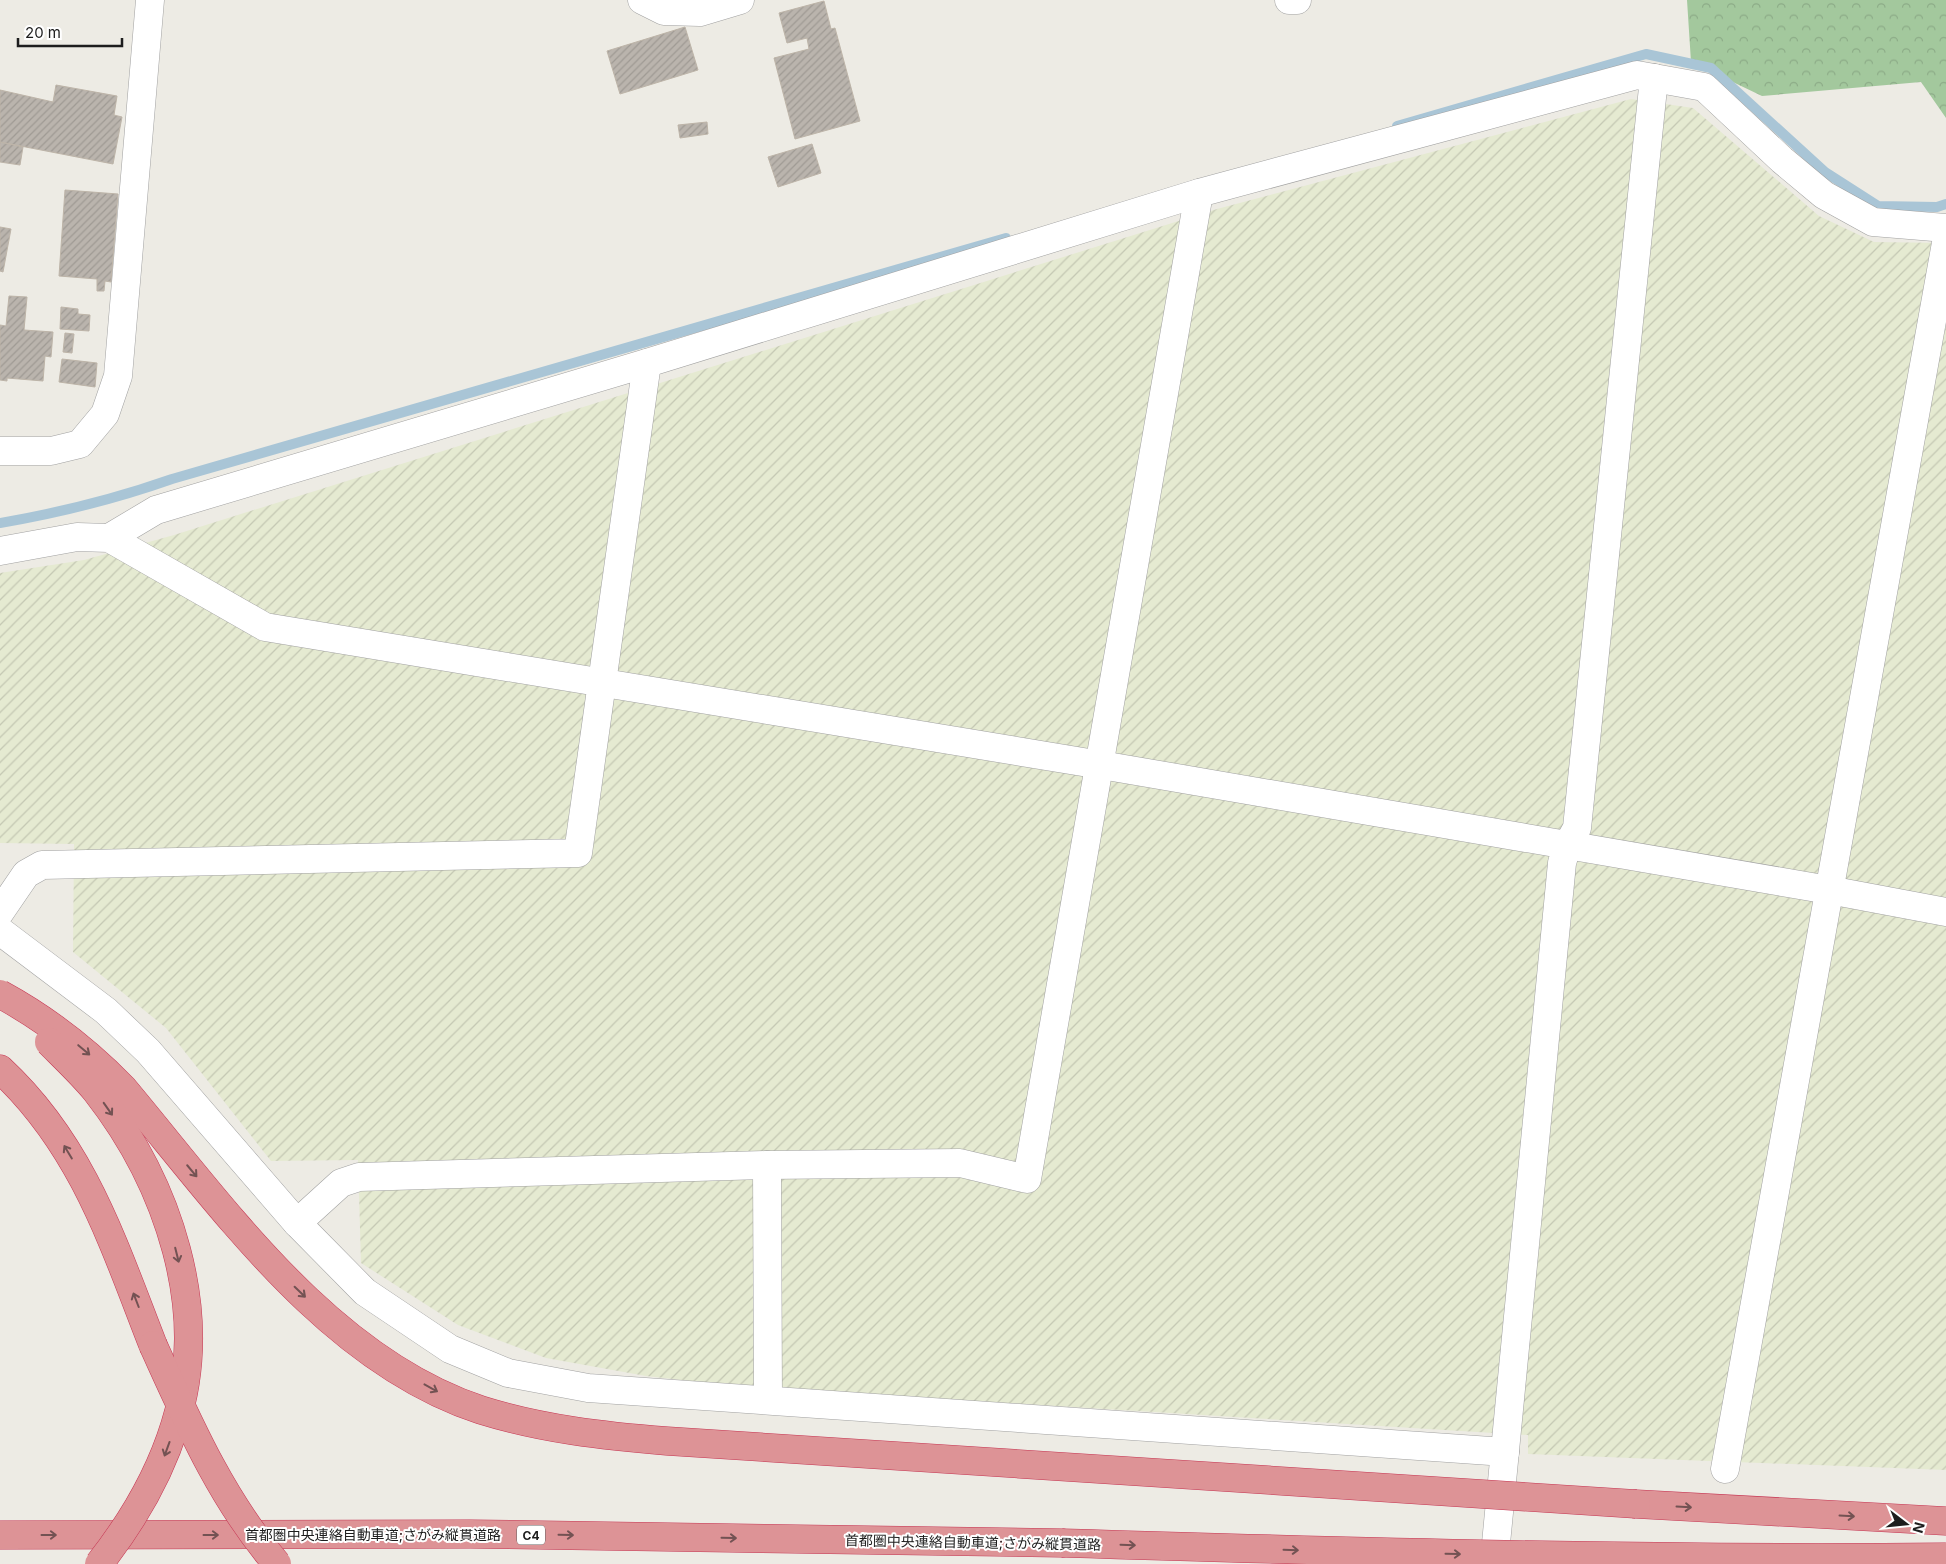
<svg xmlns="http://www.w3.org/2000/svg" width="1946" height="1564" font-family="Inter,'Noto Sans JP',sans-serif">
  <style>
    .farmland { fill: url(#farmland-furrows) }
    .forest { fill: url(#forest-crowns) }
    .lines { fill: none; stroke-linecap: round; stroke-linejoin: round }
    .stream { stroke: #a9c5d6; stroke-width: 10 }
    .building { fill: url(#building-hatch); stroke: #bdb4a8 }
    .minor-casing { stroke: #a1a1a1; stroke-width: 29 }
    .highway-casing { stroke: #c63653; stroke-width: 29 }
    .minor { stroke: #fff; stroke-width: 28 }
    .highway { stroke: #dd9396; stroke-width: 28 }
    .highway-bridge-casing { stroke: #c63653; stroke-width: 29; stroke-linecap: butt }
    .highway-bridge { stroke: #dd9396; stroke-width: 28 }
    .oneway { stroke: #735253 }
    .labels { text-anchor: middle; dominant-baseline: central; stroke-width: 4; stroke-linejoin: round; paint-order: stroke }
    .shield { fill: #fff; stroke: #616161; stroke-width: 1 }
    .shield-label { font-size: 12px; font-weight: bold; fill: #1d1d1d }
    .street-label { font-size: 14px; fill: #1d1d1d; stroke: #fff }
  </style>
  <defs>
    <pattern id="farmland-furrows" width="10" height="10" patternUnits="userSpaceOnUse" patternTransform="scale(1.25)"><rect width="10" height="10" fill="#e5ead1"/><path d="M-1 1l2-2M0 10L10 0M9 11l2-2" fill="none" stroke="#c4c8b3"/></pattern>
    <pattern id="forest-crowns" width="20" height="18" patternUnits="userSpaceOnUse" patternTransform="scale(1.25)"><rect width="20" height="18" fill="#a3c89d"/><path d="M2 6a3 3 0 1 1 6 0M12 15a3 3 0 1 1 6 0" fill="none" stroke="#8cab87"/></pattern>
    <pattern id="building-hatch" width="6" height="6" patternUnits="userSpaceOnUse" patternTransform="scale(1.25)"><rect width="6" height="6" fill="#bab4ad"/><path d="M-1 1l2-2M0 6l6-6M5 7l2-2" fill="none" stroke="#9f9a94"/></pattern>
  </defs>
  <rect width="100%" height="100%" fill="#edebe4"/>
  <polygon class="farmland" points="1631,99 1693,108 1819,216 1874,242 1946,243 1946,1470 1528,1454 1528,1435 745,1387 646,1376 546,1358 458,1325 361,1263 358,1160 271,1161 166,1028 73,952 74,844 0,843 0,573 84,560 174,535 1217,209"/>
  <polygon class="forest" points="1687,0 1946,0 1946,118 1921,82 1762,96 1691,62"/>
  <g class="lines">
    <g class="stream">
      <polyline points="1397,126 1646,54 1711,68 1825,172 1878,206 1937,207 1946,204"/>
      <path d="M0,523C59,513 115,499 172,479L1006,238"/>
    </g>
  </g>
  <g class="building">
    <polygon points="824,1 831,29 835,28 860,121 795,139 774,58 809,49 807,38 787,43 779,13"/>
    <polygon points="685,27 698,70 620,94 607,51"/>
    <polygon points="56,85 117,96 114,115 122,117 113,164 0,142 0,90 53,102"/>
    <polygon points="707,122 708,134 680,138 678,125"/>
    <polygon points="0,142 23,147 20,165 0,162"/>
    <polygon points="812,144 821,173 778,187 768,157"/>
    <polygon points="65,190 118,194 111,282 105,281 104,291 97,291 97,279 59,276"/>
    <polygon points="0,227 11,229 3,272 0,271"/>
    <polygon points="9,296 27,297 24,330 53,332 51,357 45,356 43,381 7,378 7,381 0,380 0,325 6,326"/>
    <polygon points="61,307 78,309 78,314 90,315 89,331 60,329"/>
    <polygon points="65,333 74,334 72,353 63,352"/>
    <polygon points="62,359 97,363 95,387 59,382"/>
  </g>
  <g class="lines">
    <defs>
      <g id="minor">
        <polyline points="642,0 664,11 700,12 740,0"/>
        <polyline points="1289,0 1297,0"/>
        <polyline points="0,451 51,451 80,444 105,414 118,376 150,0"/>
        <polyline points="109,538 156,510 647,363 1199,193 1637,75 1704,87 1782,160 1824,195 1873,222 1946,228"/>
        <polyline points="0,551 77,537 109,538 265,627 1101,765 1829,890 1946,912"/>
        <polyline points="0,912 26,874 42,865 578,853 647,363"/>
        <polyline points="0,931 106,1011 148,1051 297,1223 365,1292 450,1349 508,1373 588,1388 1505,1452"/>
        <polyline points="767,1165 768,1400"/>
        <polyline points="297,1223 341,1183 359,1177 767,1165 960,1163 1027,1179 1199,193"/>
        <polyline points="1725,1469 1946,243"/>
        <polyline points="1494,1564 1562,863 1567,846 1577,828 1654,78"/>
      </g>
      <g id="highway">
        <path d="M0,1069C83,1146 113,1243 153,1345"/>
        <polyline points="1636,1504 1946,1521"/>
        <polyline points="0,1535 470,1534 1062,1543"/>
      </g>
    </defs>
    <use href="#minor" class="minor-casing"/>
    <use href="#highway" class="highway-casing"/>
    <use href="#minor" class="minor"/>
    <use href="#highway" class="highway"/>
    <defs>
      <g id="highway-bridge">
        <path d="M0,994C46,1019 86,1050 123,1088C222,1206 328,1360 481,1410C542,1429 604,1436 667,1441L1636,1504"/>
        <path d="M49,1042C65,1058 82,1074 96,1091C168,1183 212,1311 175,1425C159,1477 132,1522 99,1564"/>
        <path d="M153,1345C188,1422 221,1499 277,1564"/>
        <path d="M1062,1543C1357,1552 1651,1560 1946,1557"/>
      </g>
    </defs>
    <use href="#highway-bridge" class="highway-bridge-casing"/>
    <use href="#highway-bridge" class="highway-bridge"/>
  </g>
  <defs><path id="oneway-shaft" d="M-6 0H5M1.5-3L5.5 0L1.5 3" fill="none" stroke-width="1.6" stroke-linecap="round" stroke-linejoin="round" transform="scale(1.25)"/></defs>
  <g class="oneway">
    <use href="#oneway-shaft" transform="translate(84 1050) rotate(40)"/>
    <use href="#oneway-shaft" transform="translate(108 1109) rotate(55)"/>
    <use href="#oneway-shaft" transform="translate(68 1152) rotate(-121)"/>
    <use href="#oneway-shaft" transform="translate(192 1171) rotate(50)"/>
    <use href="#oneway-shaft" transform="translate(177 1255) rotate(76)"/>
    <use href="#oneway-shaft" transform="translate(300 1292) rotate(44)"/>
    <use href="#oneway-shaft" transform="translate(136 1300) rotate(-111)"/>
    <use href="#oneway-shaft" transform="translate(431 1388) rotate(29)"/>
    <use href="#oneway-shaft" transform="translate(167 1449) rotate(110)"/>
    <use href="#oneway-shaft" transform="translate(1684 1507) rotate(3)"/>
    <use href="#oneway-shaft" transform="translate(1847 1516) rotate(3)"/>
    <use href="#oneway-shaft" transform="translate(49 1535)"/>
    <use href="#oneway-shaft" transform="translate(211 1535)"/>
    <use href="#oneway-shaft" transform="translate(566 1535) rotate(1)"/>
    <use href="#oneway-shaft" transform="translate(729 1538) rotate(1)"/>
    <use href="#oneway-shaft" transform="translate(1128 1545) rotate(2)"/>
    <use href="#oneway-shaft" transform="translate(1291 1550) rotate(2)"/>
    <use href="#oneway-shaft" transform="translate(1453 1554) rotate(1)"/>
  </g>
  <g class="labels">
    <rect class="shield" x="517" y="1525.5" width="28" height="19" rx="4"/>
    <g class="shield-label">
      <text x="531" y="1535">C4</text>
    </g>
    <g class="street-label">
      <text x="373" y="1534">首都圏中央連絡自動車道;さがみ縦貫道路</text>
      <text transform="translate(973 1542) rotate(1)">首都圏中央連絡自動車道;さがみ縦貫道路</text>
    </g>
  </g>
  <g transform="translate(1906 1524) rotate(106)" stroke="#ffffff" stroke-width="4" paint-order="stroke">
  <path d="M0-4L9 19L0 12L-9 19Z" fill="#1d1d1d"/>
  <text y="-8" font-size="14" font-weight="bold" text-anchor="middle" fill="#1d1d1d">N</text>
  </g>
  <path d="M18 38v8h104v-8" fill="none" stroke="#1d1d1d" stroke-width="2.5"/>
  <text x="25" y="38" font-size="15" fill="#1d1d1d" stroke="#ffffff" stroke-width="4" paint-order="stroke">20 m</text>
</svg>
